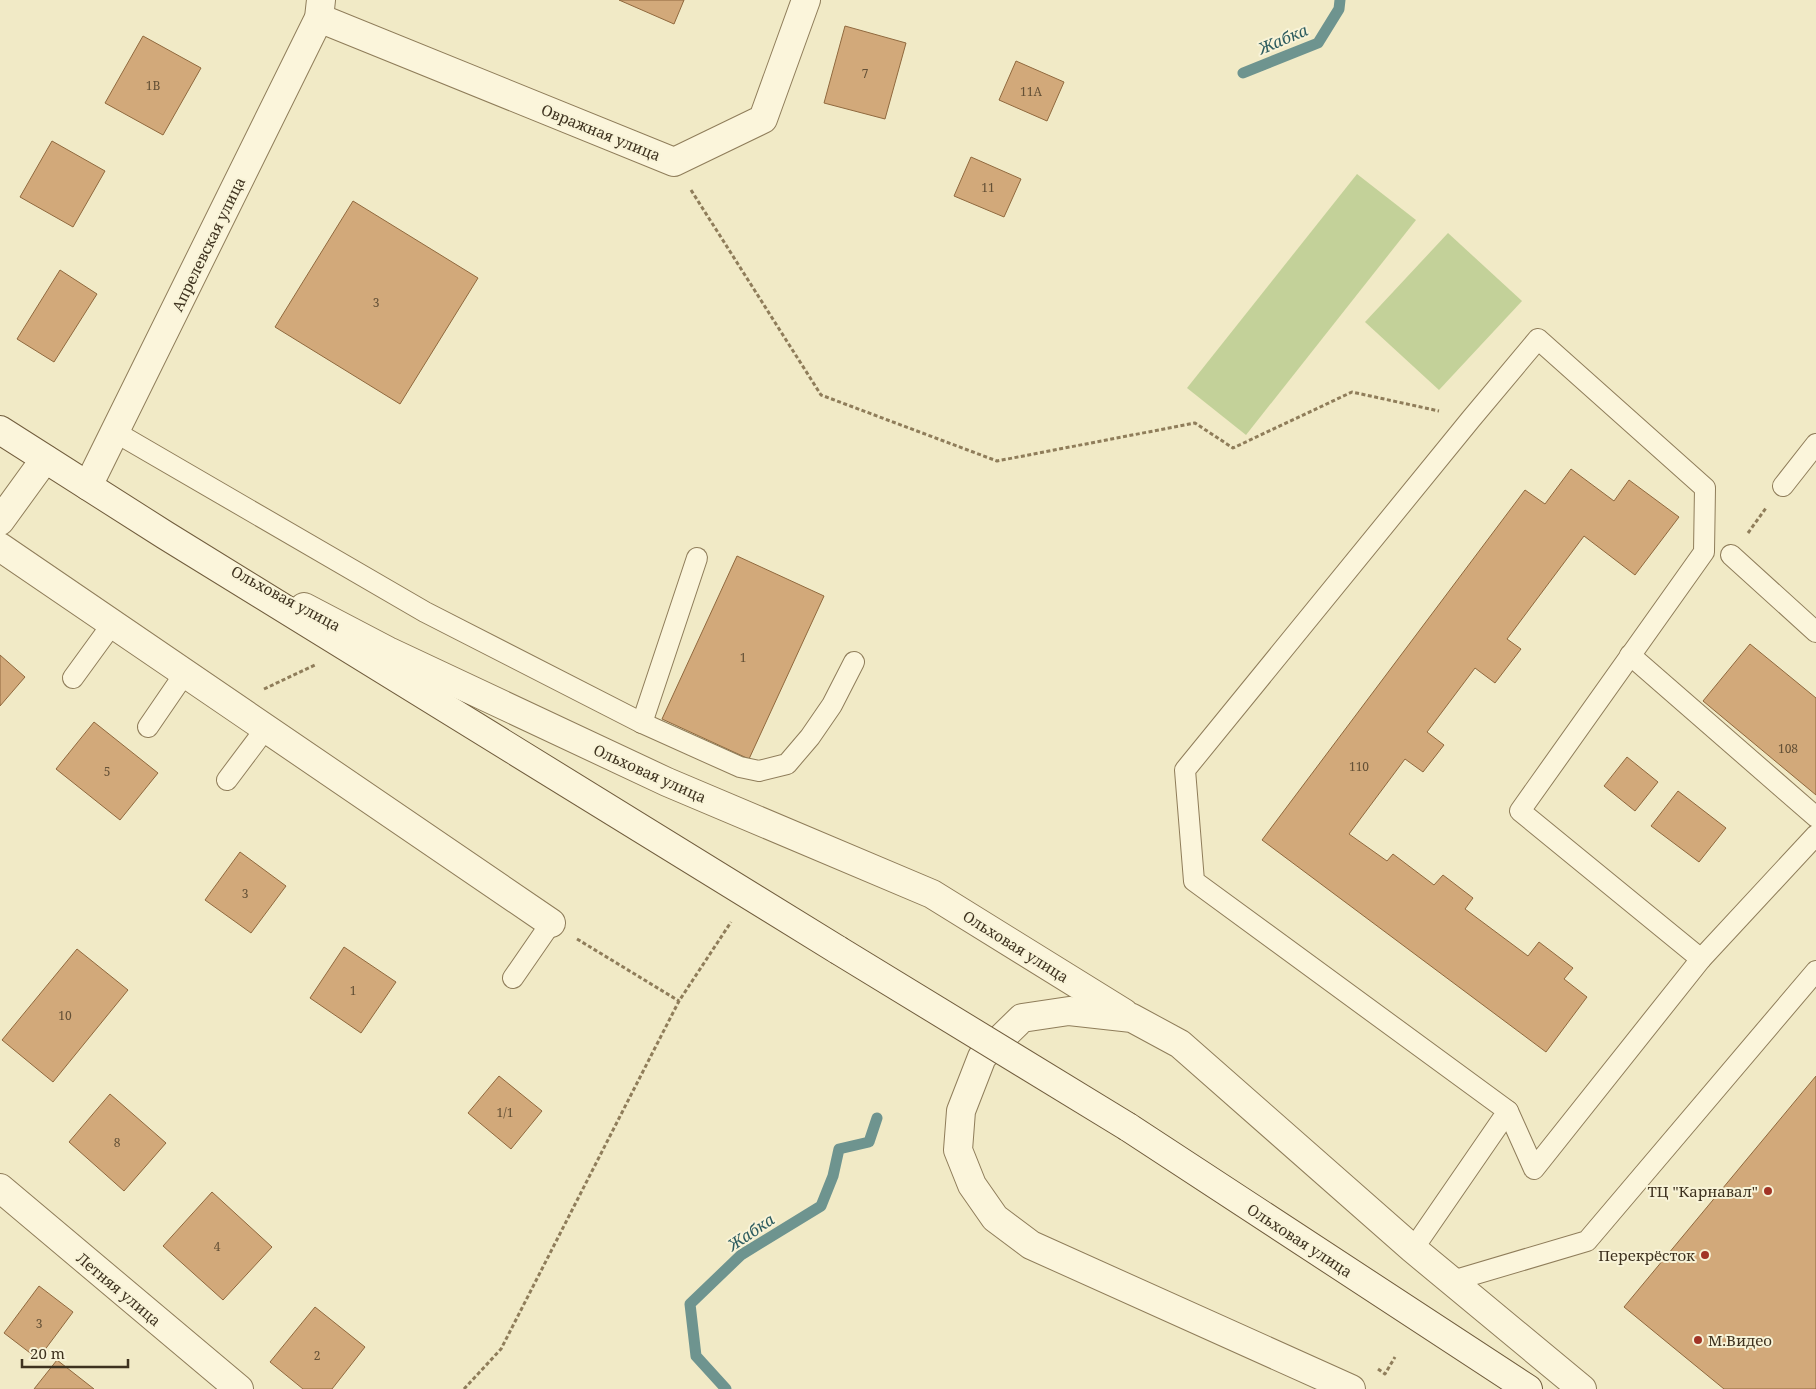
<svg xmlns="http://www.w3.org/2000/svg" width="1816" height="1389" font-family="'Noto Serif',serif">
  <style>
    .green { fill: #c3d199 }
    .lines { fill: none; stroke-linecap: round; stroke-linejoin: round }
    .stream { stroke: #6e948f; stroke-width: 11 }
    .building { fill: #d2a97a; stroke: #90693e }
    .service-casing { stroke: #8f7d5a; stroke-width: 22 }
    .minor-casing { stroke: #8f7d5a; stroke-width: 30 }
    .secondary-casing { stroke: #715d3d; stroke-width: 30 }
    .path { stroke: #8f7d5a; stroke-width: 3; stroke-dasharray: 4 2.5; stroke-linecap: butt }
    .service { stroke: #fbf5db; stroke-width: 20 }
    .minor { stroke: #fbf5db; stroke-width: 28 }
    .secondary { stroke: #fbf5db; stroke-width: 28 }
    .secondary-bridge-casing { stroke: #715d3d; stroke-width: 30; stroke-linecap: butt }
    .secondary-bridge { stroke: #fbf5db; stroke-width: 28 }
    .poi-dot { fill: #a23426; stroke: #f8f3d7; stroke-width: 2 }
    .labels { text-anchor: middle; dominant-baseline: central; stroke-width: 4; stroke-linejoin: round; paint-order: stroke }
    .number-label { font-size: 12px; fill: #635036 }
    .street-label { font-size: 15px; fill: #3e321f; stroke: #f8f3d7 }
    .poi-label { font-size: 15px; fill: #3e321f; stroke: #f8f3d7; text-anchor: end }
    .water-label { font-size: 16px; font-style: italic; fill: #2d5c5f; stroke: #f8f3d7 }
  </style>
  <rect width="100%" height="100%" fill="#f1eac6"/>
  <g class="green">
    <polygon points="1357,174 1416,220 1246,435 1187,388"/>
    <polygon points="1448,233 1522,301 1439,390 1365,322"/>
  </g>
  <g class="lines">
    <g class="stream">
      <polyline points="1243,73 1318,43 1339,9 1340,0"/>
      <polyline points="726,1389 696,1356 690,1304 741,1255 821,1206 833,1176 839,1149 869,1142 877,1118"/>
    </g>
  </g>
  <g class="building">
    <polygon points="619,0 684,0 674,24"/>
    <polygon points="845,26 906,43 885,119 824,103"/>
    <polygon points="143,36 201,68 163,135 105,103"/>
    <polygon points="1016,61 1064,82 1047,121 999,100"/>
    <polygon points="52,141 105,171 73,227 20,197"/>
    <polygon points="971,157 1021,179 1004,217 954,196"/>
    <polygon points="353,201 478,278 400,404 275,327"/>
    <polygon points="60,270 97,294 54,362 17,339"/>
    <polygon points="1571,469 1614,501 1629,480 1679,517 1635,575 1584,536 1507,639 1521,649 1495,683 1475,668 1427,732 1444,745 1423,772 1405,759 1349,834 1387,861 1393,854 1434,885 1443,875 1473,898 1465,909 1528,956 1539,942 1573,968 1564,979 1587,997 1546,1052 1262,840 1525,490 1545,504"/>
    <polygon points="737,556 824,596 749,759 662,719"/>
    <polygon points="1750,644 1816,698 1816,795 1703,701"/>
    <polygon points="0,655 25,677 0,706"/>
    <polygon points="94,722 158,773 120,820 56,769"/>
    <polygon points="1627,757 1658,782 1635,811 1604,786"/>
    <polygon points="1678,791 1726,828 1699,862 1651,826"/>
    <polygon points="240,852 286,886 251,933 205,900"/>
    <polygon points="344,947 396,982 361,1033 310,998"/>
    <polygon points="77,949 128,990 53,1082 2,1040"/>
    <polygon points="499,1076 542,1111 511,1149 468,1113"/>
    <polygon points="1816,1076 1816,1389 1724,1389 1624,1307"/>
    <polygon points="110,1094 166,1143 124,1191 69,1142"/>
    <polygon points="212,1192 272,1247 223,1300 163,1246"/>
    <polygon points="39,1286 73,1312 38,1359 4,1333"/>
    <polygon points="315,1307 365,1347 332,1389 303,1389 270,1362"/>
    <polygon points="57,1360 94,1389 34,1389"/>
  </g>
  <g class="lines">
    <defs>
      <g id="service">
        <polyline points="115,432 425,612 642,723 740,767 759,771 787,764 810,737 832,705 854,662"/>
        <polyline points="1783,486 1816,444"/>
        <polyline points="1731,555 1816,632"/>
        <polyline points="1630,655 1816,817"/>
        <polyline points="73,678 113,623"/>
        <polyline points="642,723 697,558"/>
        <polyline points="148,727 185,673"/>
        <polyline points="227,780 266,728"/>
        <polyline points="513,978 551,923"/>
        <polyline points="1508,1111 1534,1169 1701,959 1816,835"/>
        <polyline points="1413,1249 1508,1111 1194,881 1185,770 1471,419 1538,339 1705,488 1704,552 1520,811 1701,959"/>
        <polyline points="1452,1281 1587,1241 1816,971"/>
      </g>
      <g id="minor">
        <polyline points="319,18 674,162 763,119 806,0"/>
        <polyline points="88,486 319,18 321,0"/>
        <polyline points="0,521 45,459"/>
        <polyline points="0,547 551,923"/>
        <polyline points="304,607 388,651 667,782 932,894 1124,1013"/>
        <polyline points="0,1188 239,1389"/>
        <polyline points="1351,1389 1031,1245 995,1218 972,1185 958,1150 961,1111 982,1057 1022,1018 1069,1011 1132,1018 1180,1044 1413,1249 1582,1389"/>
      </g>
      <g id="secondary">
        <polyline points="0,430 165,535 838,950"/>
        <polyline points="1128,1127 1528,1389"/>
      </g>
    </defs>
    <use href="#service" class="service-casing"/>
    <use href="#minor" class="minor-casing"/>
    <use href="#secondary" class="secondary-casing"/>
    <g class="path">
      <polyline points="691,190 821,395 997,461 1195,423 1233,448 1352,392 1439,411"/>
      <polyline points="1748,533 1766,508"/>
      <polyline points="264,689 315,665"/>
      <polyline points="577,939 679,1001"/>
      <polyline points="1378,1369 1385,1374 1395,1357"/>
      <polyline points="464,1389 501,1349 679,1001 731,922"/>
    </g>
    <use href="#service" class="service"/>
    <use href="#minor" class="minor"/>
    <use href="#secondary" class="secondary"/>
    <defs>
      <polyline id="secondary-bridge" points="838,950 1128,1127"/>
    </defs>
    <use href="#secondary-bridge" class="secondary-bridge-casing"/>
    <use href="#secondary-bridge" class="secondary-bridge"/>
  </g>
  <g class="poi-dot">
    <circle cx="1768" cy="1191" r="5"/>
    <circle cx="1705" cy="1255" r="5"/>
    <circle cx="1698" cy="1340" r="5"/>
  </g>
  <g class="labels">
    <g class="number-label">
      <text x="865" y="73">7</text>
      <text x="153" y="85">1В</text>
      <text x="1031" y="91">11А</text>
      <text x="988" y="187">11</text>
      <text x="376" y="302">3</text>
      <text x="743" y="657">1</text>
      <text x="1788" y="748">108</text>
      <text x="1359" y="766">110</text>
      <text x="107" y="771">5</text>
      <text x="245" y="893">3</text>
      <text x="353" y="990">1</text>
      <text x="65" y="1015">10</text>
      <text x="505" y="1112">1/1</text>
      <text x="117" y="1142">8</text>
      <text x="217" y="1246">4</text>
      <text x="39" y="1323">3</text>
      <text x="317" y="1355">2</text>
    </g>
    <g class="street-label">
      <text transform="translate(601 132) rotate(22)">Овражная улица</text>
      <text transform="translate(208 244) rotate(-64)">Апрелевская улица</text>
      <text transform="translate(286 598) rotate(28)">Ольховая улица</text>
      <text transform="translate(650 773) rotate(24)">Ольховая улица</text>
      <text transform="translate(1016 946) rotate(32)">Ольховая улица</text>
      <text transform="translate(1300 1240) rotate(33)">Ольховая улица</text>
      <text transform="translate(119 1289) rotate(40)">Летняя улица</text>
    </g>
    <g class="poi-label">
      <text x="1758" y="1191">ТЦ "Карнавал"</text>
      <text x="1695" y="1255">Перекрёсток</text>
      <text x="1708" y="1340" text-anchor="start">М.Видео</text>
    </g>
    <g class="water-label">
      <text transform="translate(1283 39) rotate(-23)">Жабка</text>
      <text transform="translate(751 1232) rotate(-34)">Жабка</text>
    </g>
  </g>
  <path d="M22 1359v8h106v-8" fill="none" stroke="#3e321f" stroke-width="2.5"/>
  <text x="30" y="1359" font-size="15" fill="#3e321f" stroke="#f8f3d7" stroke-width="4" paint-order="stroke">20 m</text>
</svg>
